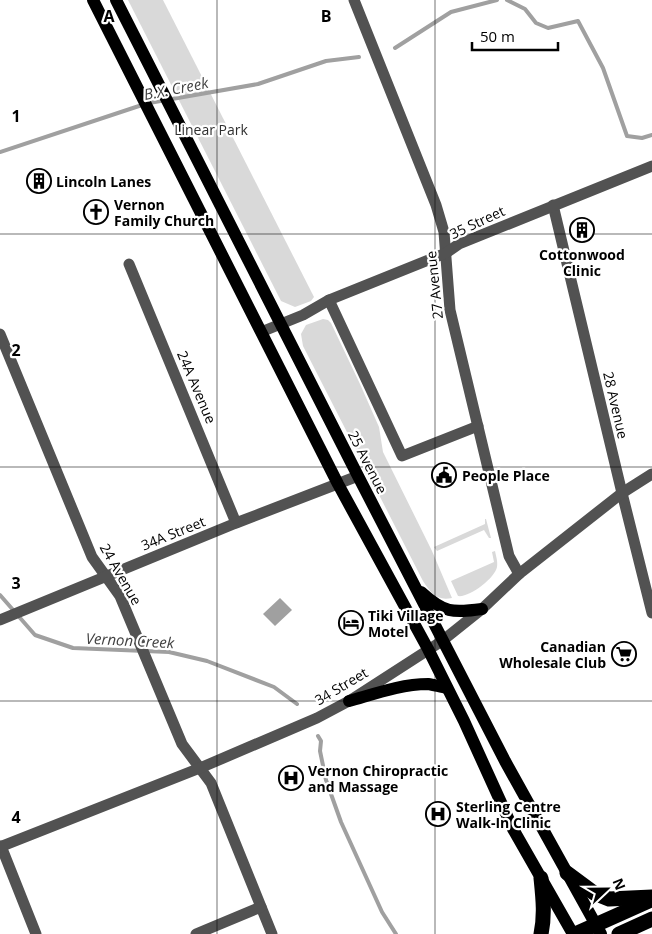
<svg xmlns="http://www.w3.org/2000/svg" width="652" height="934" font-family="'Open Sans',sans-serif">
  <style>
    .green { fill: #d9d9d9 }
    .water { fill: #a0a0a0 }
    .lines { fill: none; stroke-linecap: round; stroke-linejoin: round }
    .stream { stroke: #a0a0a0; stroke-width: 4 }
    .minor { stroke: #525252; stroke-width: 11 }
    .major { stroke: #000; stroke-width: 12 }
    .highway { stroke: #000; stroke-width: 15 }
    .grid { fill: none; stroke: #000; stroke-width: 1; stroke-opacity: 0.55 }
    .labels { text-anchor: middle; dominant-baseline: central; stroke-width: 4.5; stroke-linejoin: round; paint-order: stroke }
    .park-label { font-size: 14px; fill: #303030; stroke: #fff }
    .poi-label { font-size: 14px; font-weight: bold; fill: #000; stroke: #fff; text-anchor: start }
    .street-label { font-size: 14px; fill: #000; stroke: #fff }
    .water-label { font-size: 15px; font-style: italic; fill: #414141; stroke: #fff }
    .grid-label { font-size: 16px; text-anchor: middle; font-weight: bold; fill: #000; stroke: #fff; stroke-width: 4.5; stroke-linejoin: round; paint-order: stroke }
  </style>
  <rect width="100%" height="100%" fill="#fff"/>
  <g class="green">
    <polygon points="128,0 163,0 314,297 311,301 295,307 281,301"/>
    <path d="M323,319L328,320L331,323L360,384L379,427L383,452L432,551L452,598C436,601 431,593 423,581L303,346L301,334L306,325Z"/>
    <polygon points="485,519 486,519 491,538 489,538 484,530 437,551 434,547 485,524"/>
    <path d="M495,551C496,556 498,562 497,567C495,578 469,598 458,596L451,581L494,562L492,552Z"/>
  </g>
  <polygon class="water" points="280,598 292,610 275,626 263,614"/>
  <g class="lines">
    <g class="stream">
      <polyline points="507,0 525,9 536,23 548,28 578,21 603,68 627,136 642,138 652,135"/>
      <polyline points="395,48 451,12 497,0"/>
      <polyline points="149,103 258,84 326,61 359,57"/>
      <polyline points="0,152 142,105"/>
      <polyline points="0,595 35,635 73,648 169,652 207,661 274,687 297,704"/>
      <polyline points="318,736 321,741 320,751 326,780 341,822 382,912 396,934"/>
    </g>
    <g class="minor">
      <polyline points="354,0 436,205 444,232 450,310 509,556 519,574"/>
      <polyline points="553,205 622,493 652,613"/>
      <polyline points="129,264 236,523"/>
      <polyline points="329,300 402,456 478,426"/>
      <polyline points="261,332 303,315 329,300 446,253 459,244 652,166"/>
      <polyline points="0,334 92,557 120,596 182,744 211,783 272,934"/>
      <polyline points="0,620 236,523 358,476"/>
      <polyline points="1,846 36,934"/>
      <polyline points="0,847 200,768 317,718 349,701 442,641 482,609 519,574 622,493 652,474"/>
      <polyline points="196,934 261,907"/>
    </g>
    <g class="major">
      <polyline points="93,0 338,484 428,649 464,721 513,829 573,934"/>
      <polyline points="116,0 358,476 505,761 601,934"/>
      <path d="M421,592C444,613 452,613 482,609"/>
      <path d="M349,701C374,694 401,684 428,684C434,685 441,687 447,688"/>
    </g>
    <g class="highway">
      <polyline points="567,873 594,893 609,899 652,897"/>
      <path d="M541,878C543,898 545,915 541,934"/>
      <polyline points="575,934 649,901"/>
      <polyline points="619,934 652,919"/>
    </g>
  </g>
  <path class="grid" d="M217,0V934M435,0V934M0,234H652M0,467H652M0,701H652"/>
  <defs>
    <symbol id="building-ring" viewBox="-11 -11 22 22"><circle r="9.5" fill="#fff" stroke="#000" stroke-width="1.5"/><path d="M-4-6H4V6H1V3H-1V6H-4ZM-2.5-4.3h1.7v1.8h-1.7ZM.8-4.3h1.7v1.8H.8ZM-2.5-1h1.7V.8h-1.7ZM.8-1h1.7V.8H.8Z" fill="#000"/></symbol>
    <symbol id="church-ring" viewBox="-11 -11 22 22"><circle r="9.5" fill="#fff" stroke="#000" stroke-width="1.5"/><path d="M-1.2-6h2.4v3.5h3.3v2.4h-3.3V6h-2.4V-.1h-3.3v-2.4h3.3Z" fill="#000"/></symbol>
    <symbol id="civic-ring" viewBox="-11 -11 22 22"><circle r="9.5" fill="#fff" stroke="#000" stroke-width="1.5"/><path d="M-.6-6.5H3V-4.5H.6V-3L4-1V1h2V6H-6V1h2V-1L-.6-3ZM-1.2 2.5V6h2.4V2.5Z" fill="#000"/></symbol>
    <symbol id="hotel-ring" viewBox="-11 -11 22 22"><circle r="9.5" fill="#fff" stroke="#000" stroke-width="1.5"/><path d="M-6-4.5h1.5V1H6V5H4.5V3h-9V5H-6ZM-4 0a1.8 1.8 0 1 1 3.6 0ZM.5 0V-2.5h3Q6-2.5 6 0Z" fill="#000"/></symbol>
    <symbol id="supermarket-ring" viewBox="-11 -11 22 22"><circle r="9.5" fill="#fff" stroke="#000" stroke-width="1.5"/><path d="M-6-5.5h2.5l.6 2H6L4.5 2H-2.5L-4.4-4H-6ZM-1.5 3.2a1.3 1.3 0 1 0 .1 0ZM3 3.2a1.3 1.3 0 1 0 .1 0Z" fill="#000"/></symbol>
    <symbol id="hospital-ring" viewBox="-11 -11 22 22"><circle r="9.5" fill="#fff" stroke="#000" stroke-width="1.5"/><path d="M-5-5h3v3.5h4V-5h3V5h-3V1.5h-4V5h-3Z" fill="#000"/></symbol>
  </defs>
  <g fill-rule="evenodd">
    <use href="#building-ring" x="25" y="167" width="28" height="28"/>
    <use href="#church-ring" x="82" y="198" width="28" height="28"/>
    <use href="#building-ring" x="568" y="216" width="28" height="28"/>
    <use href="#civic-ring" x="430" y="461" width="28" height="28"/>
    <use href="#hotel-ring" x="337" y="609" width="28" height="28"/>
    <use href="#supermarket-ring" x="610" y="640" width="28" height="28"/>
    <use href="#hospital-ring" x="277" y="764" width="28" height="28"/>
    <use href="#hospital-ring" x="424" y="800" width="28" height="28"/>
  </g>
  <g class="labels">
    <g class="park-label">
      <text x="211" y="129">Linear Park</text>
    </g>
    <g class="poi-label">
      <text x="56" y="181">Lincoln Lanes</text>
      <text x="114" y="204">Vernon<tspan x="114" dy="16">Family Church</tspan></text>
      <text x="582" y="254" text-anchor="middle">Cottonwood<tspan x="582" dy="16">Clinic</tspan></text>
      <text x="462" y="475">People Place</text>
      <text x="368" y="615">Tiki Village<tspan x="368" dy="16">Motel</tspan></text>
      <text x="606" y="646" text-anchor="end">Canadian<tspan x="606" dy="16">Wholesale Club</tspan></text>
      <text x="308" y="770">Vernon Chiropractic<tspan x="308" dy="16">and Massage</tspan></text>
      <text x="456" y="806">Sterling Centre<tspan x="456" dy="16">Walk-In Clinic</tspan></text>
    </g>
    <g class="street-label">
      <text transform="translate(477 222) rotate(-25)">35 Street</text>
      <text transform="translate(434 285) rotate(-96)">27 Avenue</text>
      <text transform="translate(197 387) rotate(67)">24A Avenue</text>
      <text transform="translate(616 405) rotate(77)">28 Avenue</text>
      <text transform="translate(368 462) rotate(63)">25 Avenue</text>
      <text transform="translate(173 533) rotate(-22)">34A Street</text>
      <text transform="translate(121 574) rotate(60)">24 Avenue</text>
      <text transform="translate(341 686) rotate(-31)">34 Street</text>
    </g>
    <g class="water-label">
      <text transform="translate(176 88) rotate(-11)">B.X. Creek</text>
      <text transform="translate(130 640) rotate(3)">Vernon Creek</text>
    </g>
  </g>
  <g class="grid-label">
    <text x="109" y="22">A</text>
    <text x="326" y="22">B</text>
    <text x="16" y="122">1</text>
    <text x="16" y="356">2</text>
    <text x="16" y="589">3</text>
    <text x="16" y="823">4</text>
  </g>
  <g transform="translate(607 889) rotate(68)" stroke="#ffffff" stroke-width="4" paint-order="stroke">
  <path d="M0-4L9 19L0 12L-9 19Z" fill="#000000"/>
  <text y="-8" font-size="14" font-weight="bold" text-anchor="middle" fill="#000000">N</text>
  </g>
  <path d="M472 42v8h86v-8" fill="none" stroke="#000000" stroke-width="2.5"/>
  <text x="480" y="42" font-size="15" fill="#000000" stroke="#ffffff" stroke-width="4" paint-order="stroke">50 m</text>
</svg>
